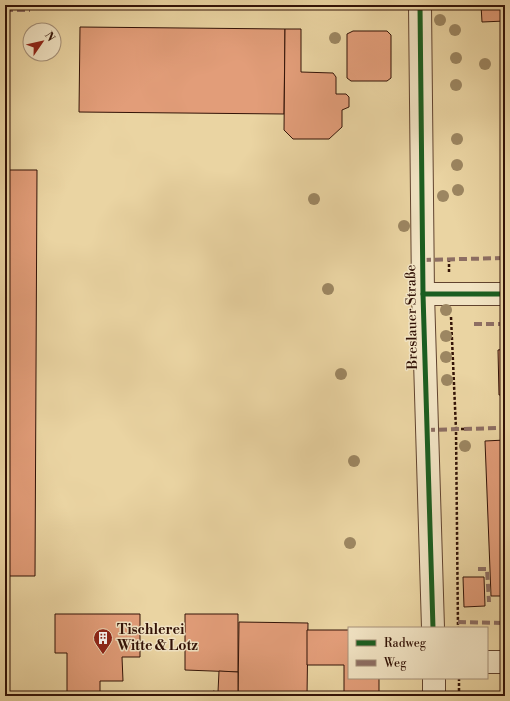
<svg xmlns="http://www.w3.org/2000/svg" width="510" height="701" font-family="'Libre Bodoni',serif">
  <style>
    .building { fill: #e29d79; stroke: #331307 }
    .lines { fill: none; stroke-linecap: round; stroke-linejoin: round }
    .minor-casing { stroke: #61432e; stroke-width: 24 }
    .path { stroke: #331307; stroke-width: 2.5; stroke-dasharray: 3 2; stroke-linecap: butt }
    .minor { stroke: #f1e3c3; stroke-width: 22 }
    .quiet { stroke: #8d6e63; stroke-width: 4; stroke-dasharray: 8 4; stroke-linecap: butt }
    .cycleway-casing { stroke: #f1e3c3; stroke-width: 8 }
    .cycleway { stroke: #1b5e20; stroke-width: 5 }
    .tree { fill: #9c8661 }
    .labels { text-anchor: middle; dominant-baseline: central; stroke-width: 3; stroke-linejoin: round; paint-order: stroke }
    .street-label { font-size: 14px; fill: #331307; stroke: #f1e3c3 }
    .poi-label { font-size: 14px; font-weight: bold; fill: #331307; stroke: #f1e3c3; text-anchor: start }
  </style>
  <rect width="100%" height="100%" fill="#ead4a2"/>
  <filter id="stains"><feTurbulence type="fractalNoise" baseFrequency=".005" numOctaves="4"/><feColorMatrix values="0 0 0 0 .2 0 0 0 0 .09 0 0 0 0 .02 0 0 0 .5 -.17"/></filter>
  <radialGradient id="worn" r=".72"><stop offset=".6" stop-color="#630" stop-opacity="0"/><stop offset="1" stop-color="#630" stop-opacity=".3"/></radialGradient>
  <g class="building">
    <polygon points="481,5 505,5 505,21 482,22"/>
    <polygon points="80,27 285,29 284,114 79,112"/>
    <polygon points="285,29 301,29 301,72 333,73 336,77 336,94 346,94 349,97 349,107 342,110 342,127 329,139 293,139 284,130"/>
    <polygon points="353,31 387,31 391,35 391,78 387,81 351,81 347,78 347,34"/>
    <polygon points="5,170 37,170 35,576 5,576"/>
    <polygon points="505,349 505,395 499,395 498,350"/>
    <polygon points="505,440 505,596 491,596 485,441"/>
    <polygon points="463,577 484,577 485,606 464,607"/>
    <polygon points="55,614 140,614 140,657 122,657 123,681 100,681 100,696 67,696 67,653 55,653"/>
    <polygon points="185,614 238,614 238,672 185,670"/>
    <polygon points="239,622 308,623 307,696 238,696"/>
    <polygon points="307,630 349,630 349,678 379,678 379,696 344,696 344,665 307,665"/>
    <polygon points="219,671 238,672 238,696 212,696 213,691 218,692"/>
  </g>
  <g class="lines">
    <defs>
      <g id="minor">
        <polyline points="420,5 423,294 433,628"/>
        <polyline points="423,294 505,294"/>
        <polyline points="487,662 502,662"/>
        <polyline points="434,678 434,696"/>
      </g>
    </defs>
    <use href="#minor" class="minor-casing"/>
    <g class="path">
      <polyline points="449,259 449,272"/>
      <polyline points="451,317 456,429 458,628"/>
      <polyline points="461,429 464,429"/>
      <polyline points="459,678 459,696"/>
    </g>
    <use href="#minor" class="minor"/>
    <g class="quiet">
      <polyline points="5,10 30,10"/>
      <polyline points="423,260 505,258"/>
      <polyline points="474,324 505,324"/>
      <polyline points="464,429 498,428"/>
      <polyline points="427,430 461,429"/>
      <polyline points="478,569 487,569 489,602"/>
      <polyline points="458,622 505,623"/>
    </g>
    <defs>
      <g id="cycleway">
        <polyline points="420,5 423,294 433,628"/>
        <polyline points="423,294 505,294"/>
      </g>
    </defs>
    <use href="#cycleway" class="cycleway-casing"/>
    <use href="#cycleway" class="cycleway"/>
  </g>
  <g class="tree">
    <circle cx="440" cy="20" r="6"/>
    <circle cx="455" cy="30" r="6"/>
    <circle cx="335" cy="38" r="6"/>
    <circle cx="456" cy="58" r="6"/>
    <circle cx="485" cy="64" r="6"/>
    <circle cx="456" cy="85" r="6"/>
    <circle cx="457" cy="139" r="6"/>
    <circle cx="457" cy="165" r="6"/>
    <circle cx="458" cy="190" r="6"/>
    <circle cx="443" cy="196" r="6"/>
    <circle cx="314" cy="199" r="6"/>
    <circle cx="404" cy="226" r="6"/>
    <circle cx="328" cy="289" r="6"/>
    <circle cx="446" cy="310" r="6"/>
    <circle cx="446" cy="336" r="6"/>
    <circle cx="446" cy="357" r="6"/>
    <circle cx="341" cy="374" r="6"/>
    <circle cx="447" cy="380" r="6"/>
    <circle cx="465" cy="446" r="6"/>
    <circle cx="354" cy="461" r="6"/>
    <circle cx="350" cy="543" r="6"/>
  </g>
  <defs>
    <symbol id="building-pin" viewBox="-11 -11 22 30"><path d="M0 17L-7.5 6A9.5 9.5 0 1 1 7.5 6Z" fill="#8f2418" stroke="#f1e3c3"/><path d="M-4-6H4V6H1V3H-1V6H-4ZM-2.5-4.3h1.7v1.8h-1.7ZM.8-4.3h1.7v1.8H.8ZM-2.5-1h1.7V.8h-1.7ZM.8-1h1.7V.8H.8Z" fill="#fff"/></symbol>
  </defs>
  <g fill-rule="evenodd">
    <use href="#building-pin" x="92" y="627" width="22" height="30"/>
  </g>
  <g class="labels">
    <g class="street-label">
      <text transform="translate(412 317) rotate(-91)">Breslauer Straße</text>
    </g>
    <g class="poi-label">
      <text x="117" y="630">Tischlerei<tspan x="117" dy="16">Witte &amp; Lotz</tspan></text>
    </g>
  </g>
  <rect width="510" height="701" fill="none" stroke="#ead4a2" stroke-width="20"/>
  <rect x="6" y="6" width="498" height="689" fill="none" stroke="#331307" stroke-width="2"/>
  <rect x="10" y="10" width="490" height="681" fill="none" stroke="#331307"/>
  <rect x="348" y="627" width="140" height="52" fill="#f1e3c3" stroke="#a59078"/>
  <rect x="356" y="640" width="20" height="6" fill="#1b5e20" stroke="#a59078"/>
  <text x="384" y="647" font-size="12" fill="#331307">Radweg</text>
  <rect x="356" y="660" width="20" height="6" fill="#8d6e63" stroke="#a59078"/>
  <text x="384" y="667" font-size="12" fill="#331307">Weg</text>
  <g transform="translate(42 42) rotate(56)"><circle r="19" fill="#f1e3c3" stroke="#a59078"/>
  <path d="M0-3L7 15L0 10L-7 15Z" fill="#8f2418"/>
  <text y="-6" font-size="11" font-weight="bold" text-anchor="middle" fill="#331307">N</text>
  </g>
  <rect width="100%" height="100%" filter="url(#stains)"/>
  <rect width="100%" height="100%" fill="url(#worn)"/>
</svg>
